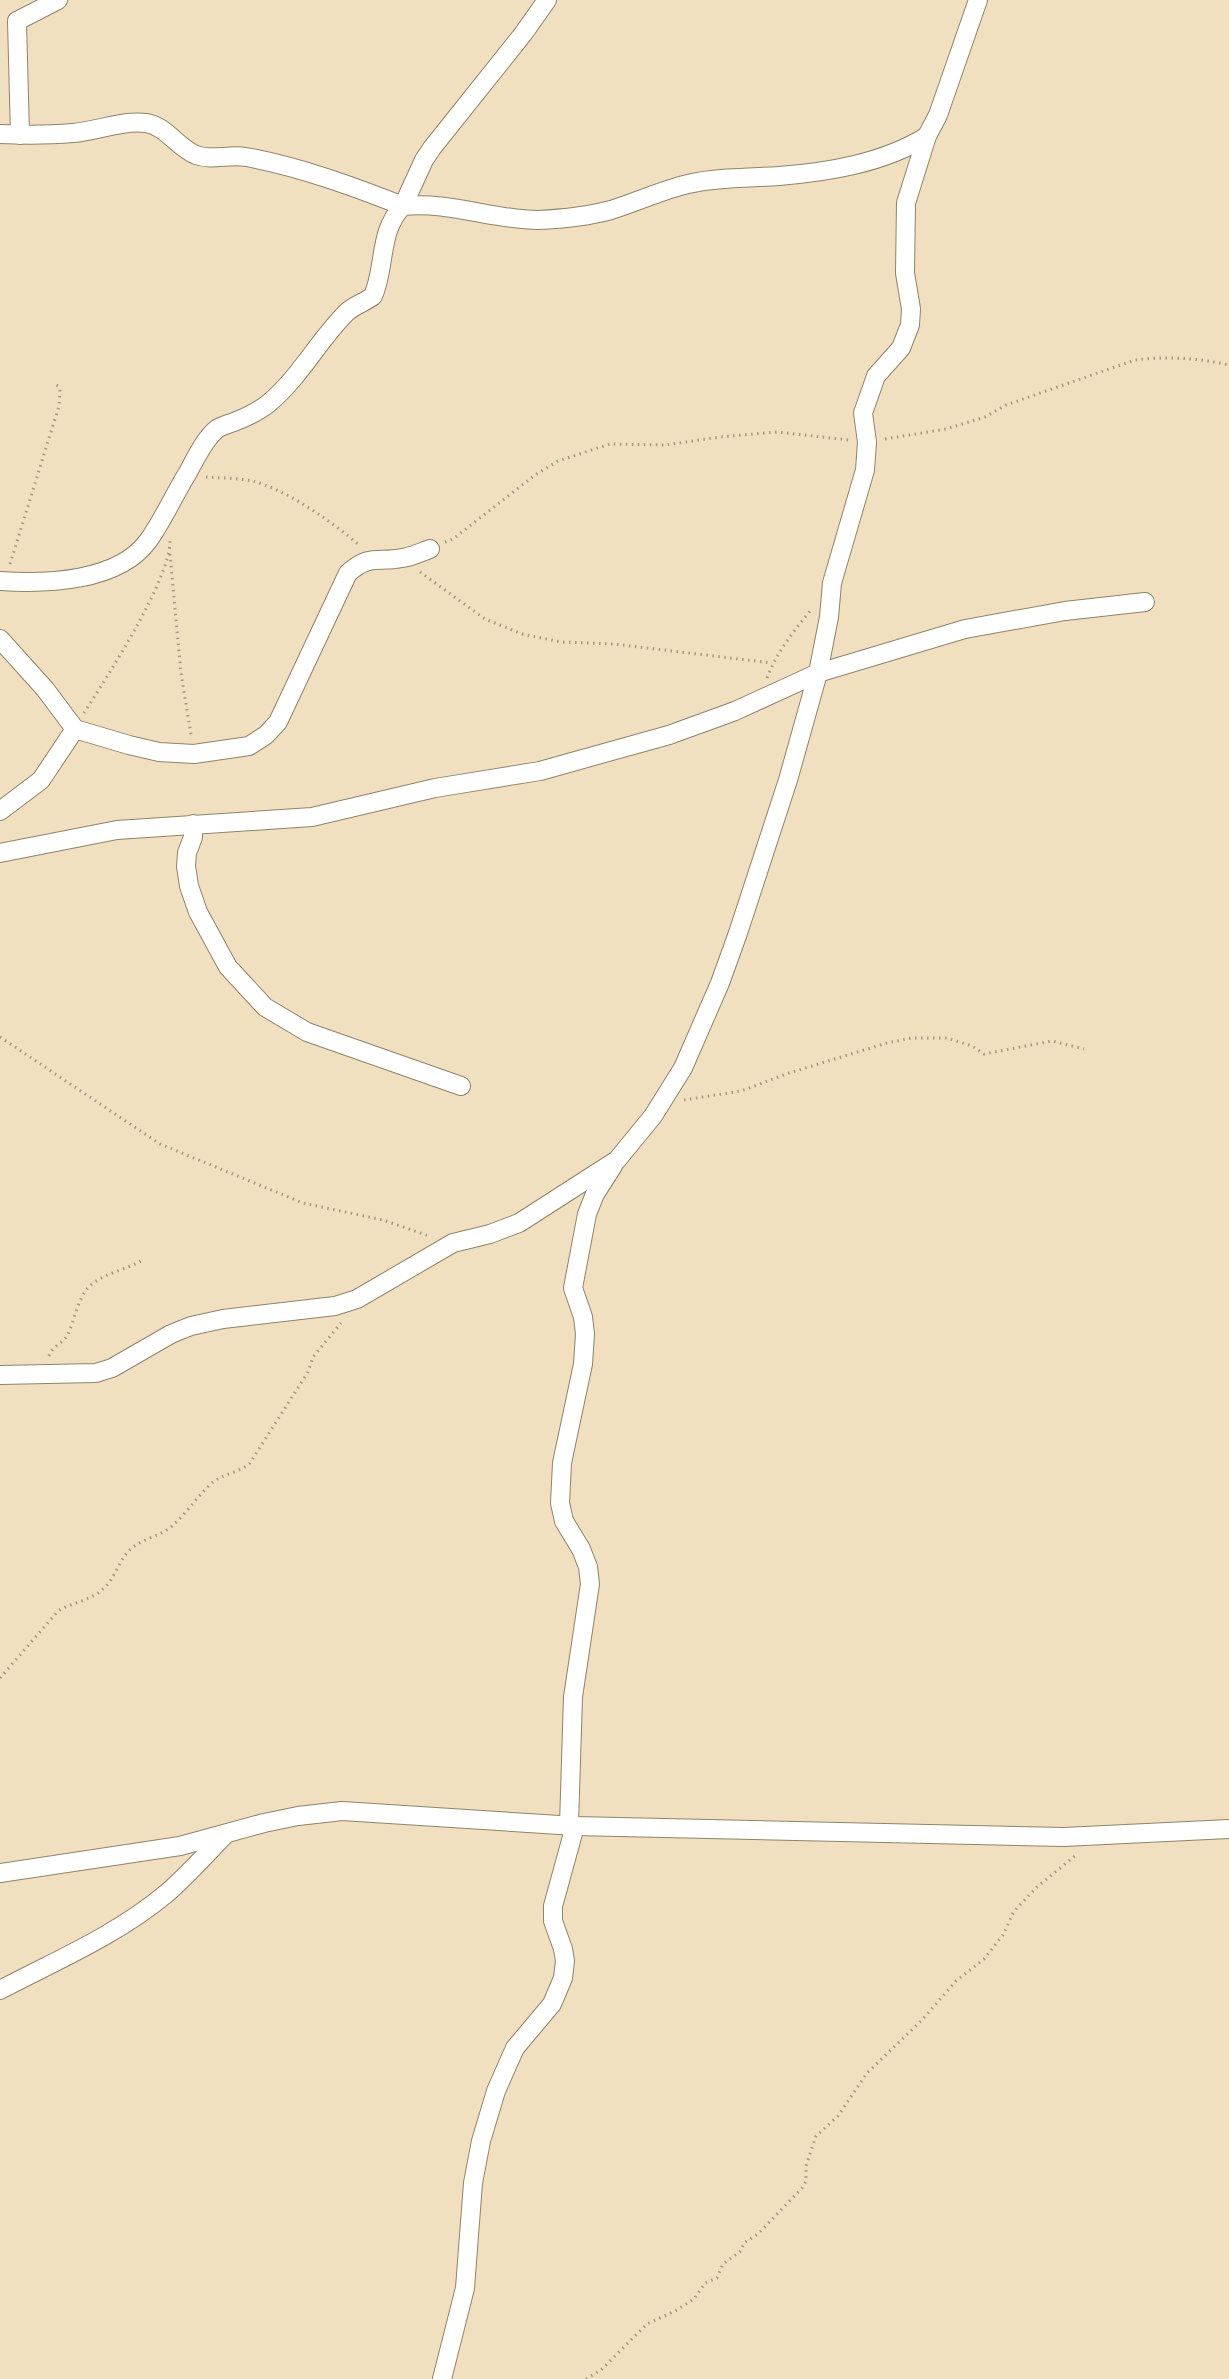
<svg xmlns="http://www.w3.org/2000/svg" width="1229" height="2379" font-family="Figtree,sans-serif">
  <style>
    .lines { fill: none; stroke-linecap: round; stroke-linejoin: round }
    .street-casing { stroke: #918365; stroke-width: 20 }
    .path { stroke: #a49880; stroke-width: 3; stroke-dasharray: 1.5 4.5; stroke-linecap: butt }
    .street { stroke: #fff; stroke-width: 18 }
  </style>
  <rect width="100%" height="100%" fill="#f0e0c0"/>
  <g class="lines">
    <defs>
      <g id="street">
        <path d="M0,134C24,135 49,135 73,133C97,131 123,120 146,123C166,126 177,147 196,155C212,161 229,154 246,157C300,167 352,186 403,206L424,160L432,148L523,34L547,0"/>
        <polyline points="20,135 17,21 58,0"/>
        <path d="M0,581C46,584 118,582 148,541C162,522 174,495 187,474C195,460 204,439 217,429C221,426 229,424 234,422C247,417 258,412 269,403C300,377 318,341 346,313C354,305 364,303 373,296C386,267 378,231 403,206C449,201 493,220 538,220C561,219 589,216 611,210C637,202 662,190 688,184C718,177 749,178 779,176C829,172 884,163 927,136"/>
        <path d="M0,639L45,689L75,729L129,745L159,752L194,754L249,746L266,735L278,722L348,573C371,553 378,563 402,558C412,557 421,552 430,549"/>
        <polyline points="0,811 41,780 75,729"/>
        <polyline points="193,824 193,837 187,853 186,866 189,886 198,912 228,967 265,1007 307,1032 461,1086"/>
        <polyline points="0,853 117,830 312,817 435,788 540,771 669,735 735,711 818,673 965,629 1065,611 1145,602"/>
        <polyline points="0,1375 96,1373 112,1368 171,1334 191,1326 223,1319 335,1306 357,1299 453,1243 490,1234 519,1223 617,1160 653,1116 683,1068 720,983 738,933 788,780 818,673 829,617 832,583 865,470 867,442 863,413 876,376 901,348 910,325 911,309 905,273 906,203 927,136 938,115 978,0"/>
        <polyline points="569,1825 573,1697 590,1584 588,1567 581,1549 564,1521 560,1503 562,1463 583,1364 585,1334 583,1317 573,1288 587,1214 595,1194 613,1166"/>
        <polyline points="0,1873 180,1846 264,1823 298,1816 342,1811 575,1826 1064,1837 1229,1829"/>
        <path d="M0,1990C57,1960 117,1935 167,1893C188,1875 207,1853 226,1834"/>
        <polyline points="442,2379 465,2288 473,2183 481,2141 496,2091 515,2048 552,2004 563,1978 565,1961 563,1949 553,1921 553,1906 575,1826"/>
      </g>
    </defs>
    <use href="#street" class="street-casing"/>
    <g class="path">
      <path d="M885,439L946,429L985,417L1006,405L1135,360C1166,356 1198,358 1229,365"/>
      <path d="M206,477C221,478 237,478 252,481C286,489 334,523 360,546"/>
      <polyline points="445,542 453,539 535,475 558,461 610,444 665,445 720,437 777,432 849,440"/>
      <polyline points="170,554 181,673 191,735"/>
      <polyline points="10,564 59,406 60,391 58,386 53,384"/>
      <polyline points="420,572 485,619 522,634 561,642 614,644 772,663"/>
      <path d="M767,678C777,652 793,632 810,611"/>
      <path d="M84,713C107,677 170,580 170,541"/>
      <polyline points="0,1037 160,1144 303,1203 383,1220 429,1236"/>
      <polyline points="684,1100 741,1091 789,1073 887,1043 912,1038 947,1038 972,1046 984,1054 1052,1041 1084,1049"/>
      <path d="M49,1356C52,1346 62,1344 67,1336C75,1321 77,1297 91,1285C105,1273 125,1270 141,1261"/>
      <path d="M0,1678L58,1611C73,1602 90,1601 103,1589C116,1578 119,1558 132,1548C144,1538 161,1536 172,1526C187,1513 198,1495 213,1482C225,1473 239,1473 250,1463L308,1372L313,1357L341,1323"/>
      <polyline points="586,2379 601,2370 647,2324 675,2311 694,2299 705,2283 717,2278 723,2264 741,2251 744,2243 758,2234 802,2188 806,2181 806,2166 816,2136 838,2116 867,2073 921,2021 956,1981 984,1959 1003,1935 1014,1911 1037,1887 1076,1855"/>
    </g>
    <use href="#street" class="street"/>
  </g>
</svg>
